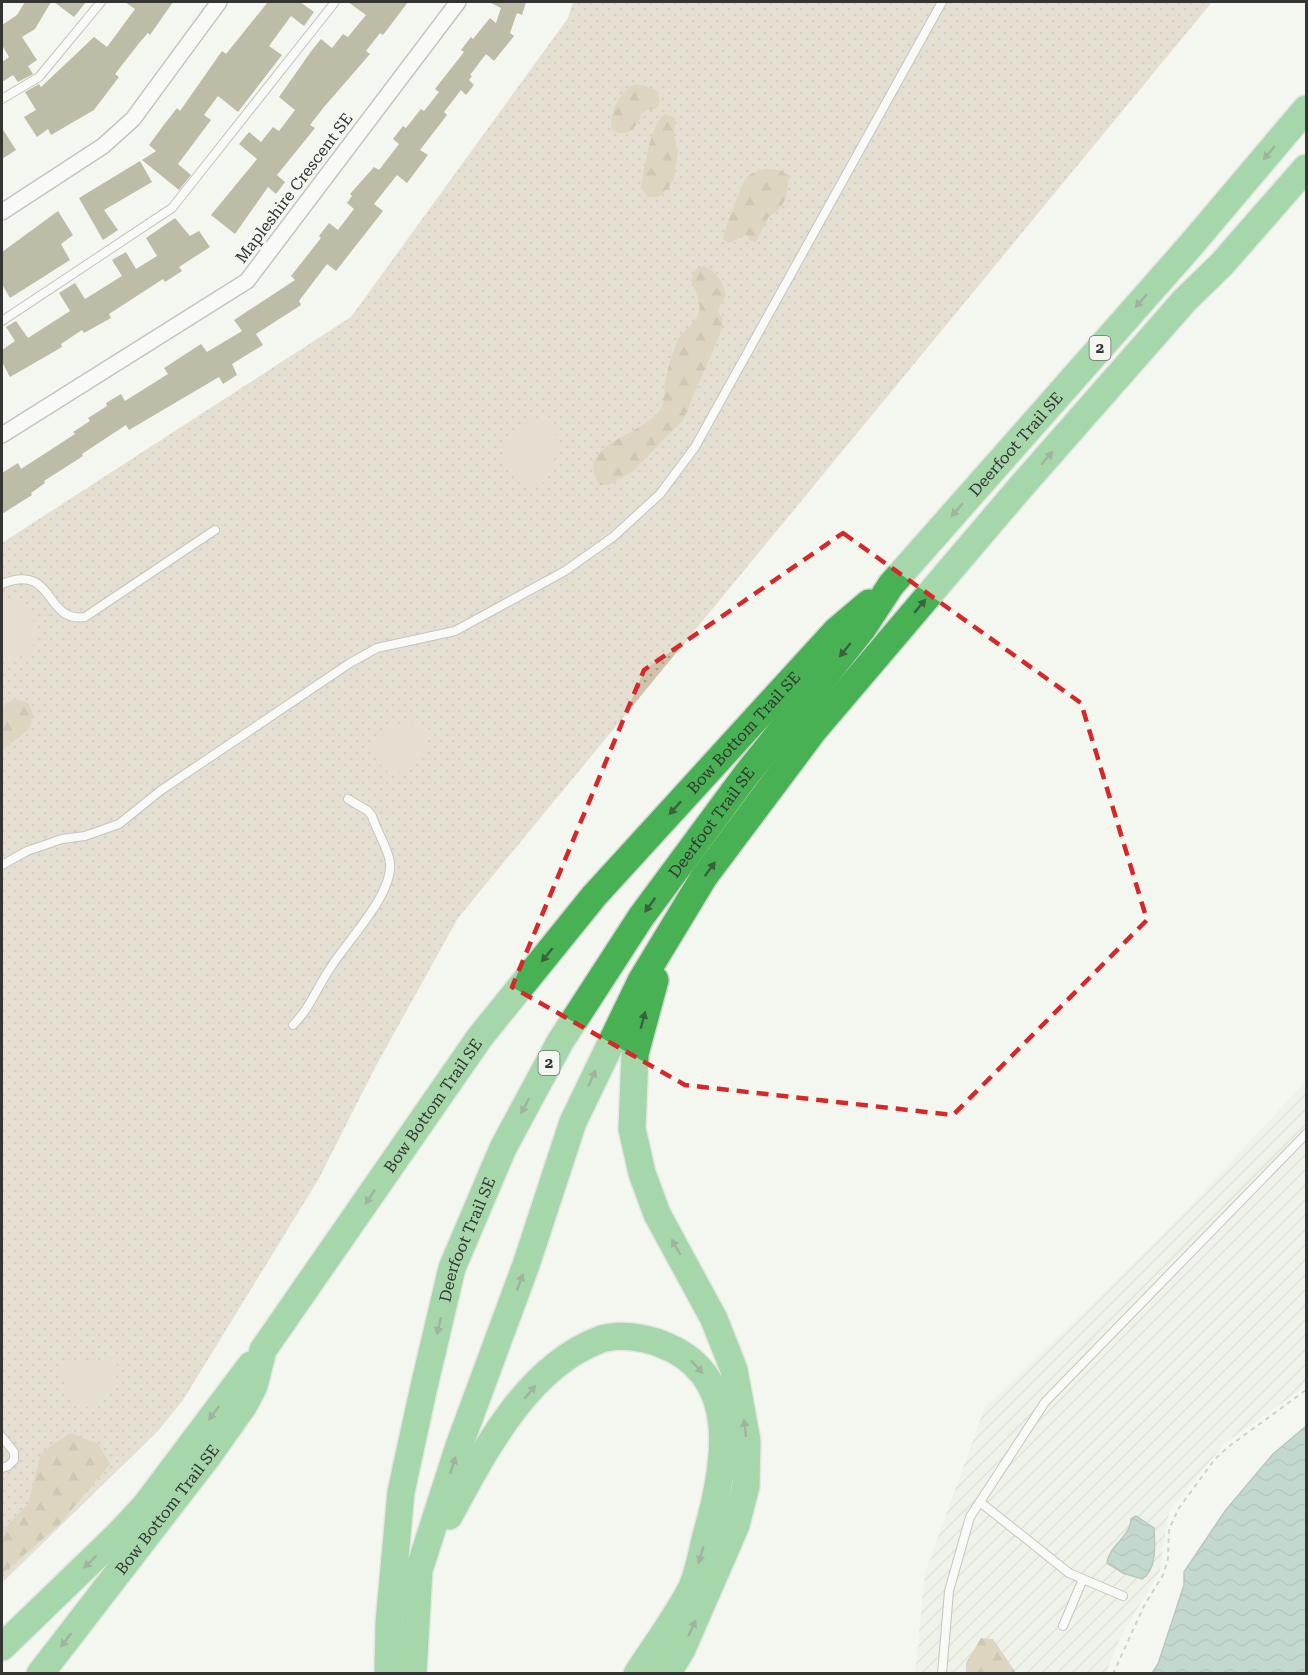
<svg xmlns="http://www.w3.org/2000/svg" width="1308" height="1675" font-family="'Roboto Serif',serif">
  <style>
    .industrial { fill: url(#industrial-furrows) }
    .grass { fill: url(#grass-dots) }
    .forest { fill: url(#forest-firs) }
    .park { fill: #d0c3ab }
    .water { fill: url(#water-waves); stroke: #6f8f80; stroke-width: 1.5 }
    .building { fill: #79764e }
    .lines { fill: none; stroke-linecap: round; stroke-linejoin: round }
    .service-casing { stroke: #888a85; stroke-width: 10 }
    .minor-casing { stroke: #888a85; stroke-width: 18 }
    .motorway-casing { stroke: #d2d3d2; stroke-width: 30 }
    .path { stroke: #a1a29d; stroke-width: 2; stroke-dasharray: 4.5 4.5; stroke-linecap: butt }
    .service { stroke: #fff; stroke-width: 8 }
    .minor { stroke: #fff; stroke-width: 15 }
    .motorway { stroke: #48b154; stroke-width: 27 }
    .oneway { fill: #3b603e }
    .marked { fill: none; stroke: #d62828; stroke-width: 4.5; stroke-dasharray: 12 8; stroke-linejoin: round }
    .labels { text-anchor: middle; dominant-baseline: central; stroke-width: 6; stroke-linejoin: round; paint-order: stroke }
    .shield { fill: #f4f6f0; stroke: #6e6f6b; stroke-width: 1.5 }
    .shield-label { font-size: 15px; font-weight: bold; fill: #343532 }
    .street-label { font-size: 16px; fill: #343532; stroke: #f4f6f0 }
  </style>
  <defs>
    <pattern id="industrial-furrows" width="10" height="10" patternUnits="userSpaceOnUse" patternTransform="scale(1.5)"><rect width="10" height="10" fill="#e7ede0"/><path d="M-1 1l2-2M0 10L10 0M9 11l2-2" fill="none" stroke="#c7ccc1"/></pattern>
    <pattern id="grass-dots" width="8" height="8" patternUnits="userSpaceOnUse" patternTransform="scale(1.5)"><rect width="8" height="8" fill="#d0c3ab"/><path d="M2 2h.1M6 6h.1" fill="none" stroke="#aa9f8c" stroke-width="1.8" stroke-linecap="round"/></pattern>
    <pattern id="forest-firs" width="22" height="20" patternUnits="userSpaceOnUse" patternTransform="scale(1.5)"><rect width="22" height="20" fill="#c1ad86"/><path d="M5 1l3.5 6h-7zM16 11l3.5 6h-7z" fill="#9e8e6e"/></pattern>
    <pattern id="water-waves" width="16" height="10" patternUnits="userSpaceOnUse" patternTransform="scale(1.5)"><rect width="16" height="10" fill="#88b6a2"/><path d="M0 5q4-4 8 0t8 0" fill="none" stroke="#709585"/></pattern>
  </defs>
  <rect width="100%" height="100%" fill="#f4f6f0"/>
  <polygon class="industrial" points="1306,1081 1306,1380 1299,1391 1225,1443 1172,1507 1167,1521 1160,1571 1120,1638 1106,1673 915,1674 925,1573 985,1407 1160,1238"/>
  <polygon class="grass" points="573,2 1212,2 458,918 377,1064 318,1180 183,1400 158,1431 2,1583 2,543 351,317 568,18"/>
  <g class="forest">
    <path d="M636,84L655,89C660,97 661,101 656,109L647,110L641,114C638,128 624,141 611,128C611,109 619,92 636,84Z"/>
    <path d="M664,114L675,118L674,136L678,152L674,179L668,189L658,197H648L641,188C645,167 649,129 664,114Z"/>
    <path d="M766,169L780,170L789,176L786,198L780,208L768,218L756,242L749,240L746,235L729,243L723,239C724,231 741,187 745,180C750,172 757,171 766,169Z"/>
    <path d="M704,266C718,273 722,280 726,295L717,311L723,319L720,334L683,420L634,470L609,485H600C571,443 648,436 662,406C665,400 664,390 665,384C667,370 671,356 676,344C680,332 694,325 698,315C703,303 695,291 691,280L696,269Z"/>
    <polygon points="15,699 28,703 33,714 29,729 2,751 2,706"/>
    <polygon points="70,1433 98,1444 110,1464 59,1525 2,1574 2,1531 28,1504 41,1453"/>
    <polygon points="981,1638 993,1639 1016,1673 966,1673 966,1663"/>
  </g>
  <g class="park">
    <path d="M540,419L548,421L555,428L557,453L543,483L531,486C489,475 500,425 540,419Z"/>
    <path d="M3,596C24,600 48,629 30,650C24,657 13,659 4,661H2Z"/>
    <path d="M410,722L422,726C436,746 410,774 389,773L377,761L369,745C378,730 393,724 410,722Z"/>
    <path d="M112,1358C126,1367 110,1395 99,1403C94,1406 87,1407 80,1408C70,1401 68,1383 58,1372L60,1362L69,1359L88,1364Z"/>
  </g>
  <g class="water">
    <polygon points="1306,1426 1306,1673 1152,1673 1158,1664 1184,1585 1184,1572 1225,1511 1273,1454"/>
    <path d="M1136,1516L1154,1528C1155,1544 1157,1570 1142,1579L1123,1573L1107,1563C1109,1545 1130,1538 1131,1519Z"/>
  </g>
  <g class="building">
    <polygon points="25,2 51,2 35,29 22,37 37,60 28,66 33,74 18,82 13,75 2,82 2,62 9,57 2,45 2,25 17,15"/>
    <polygon points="54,2 86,2 74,17"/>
    <polygon points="125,2 173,2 150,35 148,33 140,42 115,74 119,77 94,110 51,135 48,129 37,137 24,117 36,110 25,92 39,84 41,87 94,37 107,47 135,9"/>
    <polygon points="268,2 300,2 314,12 304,26 291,16 269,46 282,55 238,112 218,96 204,115 211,120 178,164 191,175 179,190 142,160 156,151 149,145 163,126 177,108 180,111 222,51 226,54"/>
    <polygon points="348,2 408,2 383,35 380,33 366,51 370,54 324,107 310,125 315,128 277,175 285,182 276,194 268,187 235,234 211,215 257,159 239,144 249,132 261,142 273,127 279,131 295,110 279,97 312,50 321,39 332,48 343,34 348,37 366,15"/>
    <polygon points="489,2 526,2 522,15 517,13 510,33 514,36 494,61 486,54 470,75 472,76 469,80 474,85 466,95 461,90 444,112 447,115 420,150 428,155 407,183 397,175 374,204 383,211 336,271 327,264 299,301 301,305 256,334 263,345 232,364 237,375 223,384 219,377 129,430 126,425 82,454 83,456 44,481 45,483 31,493 32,495 2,514 2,473 18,463 21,469 75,434 73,432 90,421 88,418 107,406 106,403 121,394 125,401 168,374 164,368 201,344 207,352 242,331 234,320 295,280 291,276 321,238 319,236 329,223 338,230 354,209 347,203 352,196 350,194 374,167 379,170 399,144 393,139 403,126 406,128 421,109 424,111 439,92 435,89 464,52 461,50 471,37 473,39 490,18 496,23 501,8"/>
    <polygon points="2,128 16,150 2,159"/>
    <polygon points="140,161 152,182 104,210 118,230 103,240 79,198"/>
    <polygon points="58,211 73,235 61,244 70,260 10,298 2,284 2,252"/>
    <polygon points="175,218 190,236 199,231 210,247 179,267 182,271 165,282 163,279 109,314 111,318 84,333 82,330 61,344 62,347 10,377 2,362 2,350 15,341 6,327 16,321 28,338 70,311 59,293 75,283 85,299 122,276 112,260 126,252 136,269 157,256 146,238"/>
  </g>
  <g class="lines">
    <defs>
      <g id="service">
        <polyline points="2,99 39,77 101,2"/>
        <polyline points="2,321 172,208 335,2"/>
        <path d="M2,584C56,562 43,623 85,617L215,530"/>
        <polyline points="2,865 27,851 62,839 85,836 119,824 160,791 350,663 377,648 455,631 565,571 613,537 660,494 695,447 942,2"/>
        <path d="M293,1025C311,1007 317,987 331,967C347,941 393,895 390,863C389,850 376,830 372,816L368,811L348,799"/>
        <polyline points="2,1437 14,1452 14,1460 8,1466 2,1468"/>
        <polyline points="980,1502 1069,1573 1123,1596"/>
        <polyline points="1063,1626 1083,1579"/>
        <polyline points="942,1674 949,1591 970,1517 1045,1402 1306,1134"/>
      </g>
      <g id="minor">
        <polyline points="2,212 103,146 133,119 219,2"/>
        <polyline points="2,435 247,281 458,2"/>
      </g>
      <g id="motorway">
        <polyline points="655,980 635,1054 632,1129 642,1173 657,1214 714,1319 734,1370 747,1441 746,1486 736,1525 682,1649 667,1674"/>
        <path d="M449,1516C484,1452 526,1368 599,1340C617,1333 644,1337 661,1344C743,1374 726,1465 707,1532C702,1550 699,1573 691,1589C676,1618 655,1646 637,1674"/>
        <polyline points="2,1647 120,1533 145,1506 251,1365"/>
        <path id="s1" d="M40,1674L208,1456L244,1405L254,1386L263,1350L480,1037L594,896L836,631L869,603"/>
        <path id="s2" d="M388,1674L389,1623L401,1492L423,1391L452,1268L503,1148L560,1042L641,917L746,775L863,628L891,585L1191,245L1306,109"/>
        <polyline points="413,1674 419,1570 459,1446 526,1265 573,1122 641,981 704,877 814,730 1019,489 1185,300 1222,264 1306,168"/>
      </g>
    </defs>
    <use href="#service" class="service-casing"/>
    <use href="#minor" class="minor-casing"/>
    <use href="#motorway" class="motorway-casing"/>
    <polyline class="path" points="1113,1674 1144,1606 1163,1575 1168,1559 1169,1529 1179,1508 1215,1459 1228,1447 1306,1390"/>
    <use href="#service" class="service"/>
    <use href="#minor" class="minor"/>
    <use href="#motorway" class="motorway"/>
  </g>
  <defs><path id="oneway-solid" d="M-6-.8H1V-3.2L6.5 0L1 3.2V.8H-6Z" transform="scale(1.5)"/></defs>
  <g class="oneway">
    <use href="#oneway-solid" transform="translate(1269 153) rotate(130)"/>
    <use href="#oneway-solid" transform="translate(1141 301) rotate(131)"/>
    <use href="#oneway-solid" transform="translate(1047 458) rotate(-49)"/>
    <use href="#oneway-solid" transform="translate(957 510) rotate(131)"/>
    <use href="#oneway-solid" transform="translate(920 606) rotate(-50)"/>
    <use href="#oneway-solid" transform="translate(845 650) rotate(129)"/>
    <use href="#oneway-solid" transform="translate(675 808) rotate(132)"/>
    <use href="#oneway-solid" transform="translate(710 869) rotate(-54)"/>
    <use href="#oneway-solid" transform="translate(650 905) rotate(126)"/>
    <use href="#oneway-solid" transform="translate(547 955) rotate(129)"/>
    <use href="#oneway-solid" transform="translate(643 1020) rotate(-75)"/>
    <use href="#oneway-solid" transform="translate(592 1078) rotate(-66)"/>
    <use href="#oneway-solid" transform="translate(525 1106) rotate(118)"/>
    <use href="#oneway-solid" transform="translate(370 1197) rotate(124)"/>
    <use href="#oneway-solid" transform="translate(676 1247) rotate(-119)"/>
    <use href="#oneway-solid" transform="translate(520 1282) rotate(-70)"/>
    <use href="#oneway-solid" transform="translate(439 1326) rotate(103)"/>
    <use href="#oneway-solid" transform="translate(697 1367) rotate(47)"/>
    <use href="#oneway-solid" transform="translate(530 1392) rotate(-50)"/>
    <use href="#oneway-solid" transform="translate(214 1413) rotate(127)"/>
    <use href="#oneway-solid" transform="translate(745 1428) rotate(-97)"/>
    <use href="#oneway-solid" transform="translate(453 1465) rotate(-72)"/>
    <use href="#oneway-solid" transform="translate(701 1555) rotate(106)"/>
    <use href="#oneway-solid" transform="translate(90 1562) rotate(136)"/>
    <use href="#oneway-solid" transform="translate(692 1628) rotate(-65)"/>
    <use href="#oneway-solid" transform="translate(66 1640) rotate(128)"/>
  </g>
  <path d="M0 0H1308V1675H0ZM843,533L1081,703L1147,920L953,1115L685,1085L512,987L644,670Z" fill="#f4f6f0" fill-opacity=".55" fill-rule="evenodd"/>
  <path class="marked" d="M843,533L1081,703L1147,920L953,1115L685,1085L512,987L644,670Z"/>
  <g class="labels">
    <g class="shield">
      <rect x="1089.5" y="336" width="21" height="24" rx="4.5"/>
      <rect x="538.5" y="1051" width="21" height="24" rx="4.5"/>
    </g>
    <g class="shield-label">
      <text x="1100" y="348">2</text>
      <text x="549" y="1063">2</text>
    </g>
    <g class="street-label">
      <text transform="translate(294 188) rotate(-53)">Mapleshire Crescent SE</text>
      <text stroke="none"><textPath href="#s2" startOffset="1416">Deerfoot Trail SE</textPath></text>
      <text stroke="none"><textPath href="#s1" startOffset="1180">Bow Bottom Trail SE</textPath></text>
      <text stroke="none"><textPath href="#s2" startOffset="930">Deerfoot Trail SE</textPath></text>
      <text stroke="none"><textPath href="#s1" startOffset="694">Bow Bottom Trail SE</textPath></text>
      <text stroke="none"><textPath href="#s2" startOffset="444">Deerfoot Trail SE</textPath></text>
      <text stroke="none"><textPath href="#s1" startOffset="208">Bow Bottom Trail SE</textPath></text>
    </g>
  </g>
  <rect width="1308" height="1675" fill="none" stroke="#343532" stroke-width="6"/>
</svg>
